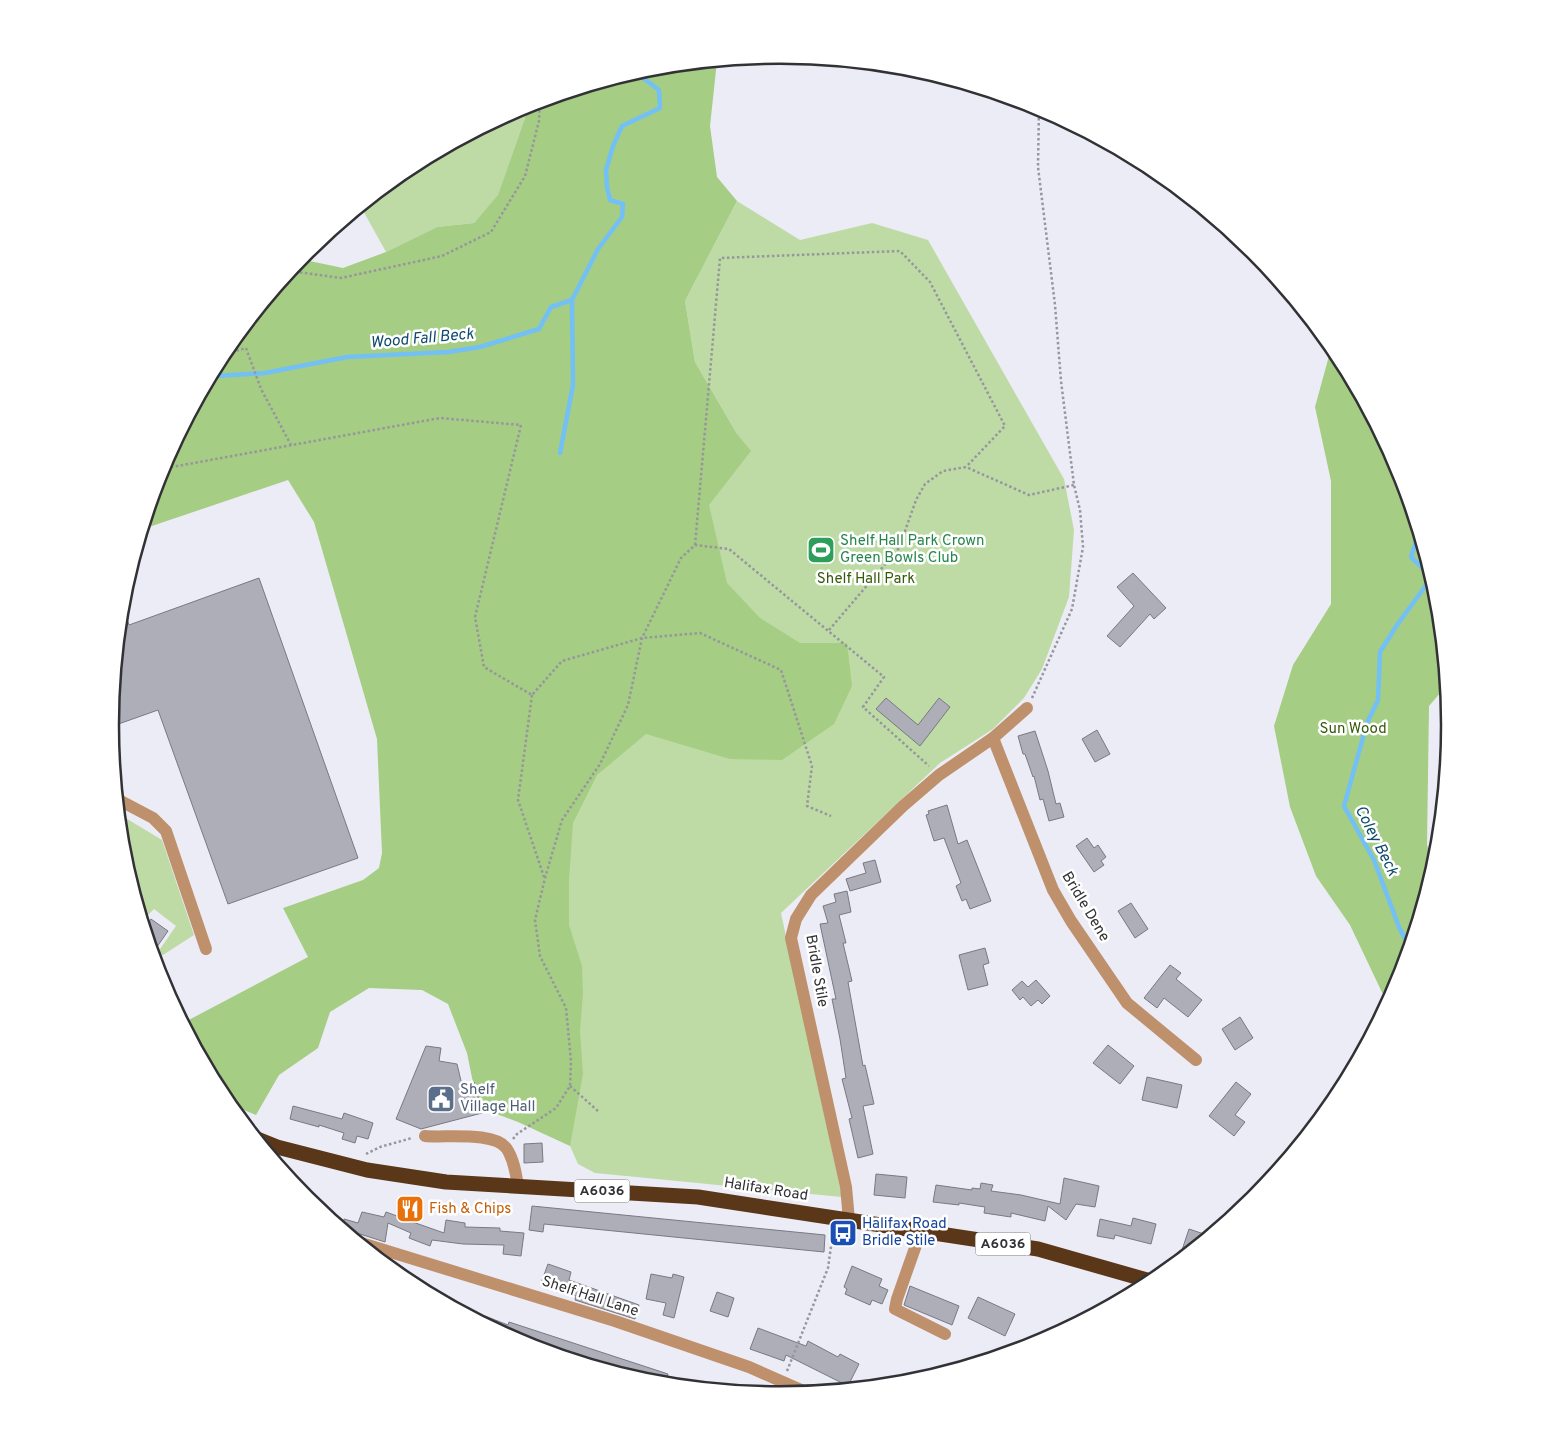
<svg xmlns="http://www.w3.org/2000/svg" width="1561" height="1451" font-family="Overpass,sans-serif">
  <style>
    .green { fill: #bedba6 }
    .forest { fill: #a5cd83 }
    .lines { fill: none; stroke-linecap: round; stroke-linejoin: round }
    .stream { stroke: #72c0f5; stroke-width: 4.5 }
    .building { fill: #aeaeb8; stroke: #787982 }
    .path { stroke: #96969d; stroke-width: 2.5; stroke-dasharray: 2.5 2.5; stroke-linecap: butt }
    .minor { stroke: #bf906c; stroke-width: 12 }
    .highway { stroke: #5b3719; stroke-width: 15 }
    .labels { text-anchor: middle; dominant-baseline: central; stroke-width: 5; stroke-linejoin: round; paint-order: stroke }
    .shield { fill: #fff; stroke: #707072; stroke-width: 1 }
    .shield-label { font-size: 14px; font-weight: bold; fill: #323236 }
    .leisure-label { font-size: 15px; fill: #27864d; stroke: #fff; text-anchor: start }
    .park-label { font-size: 15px; fill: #375a0a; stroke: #fff }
    .street-label { font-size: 15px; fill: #323236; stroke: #fff }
    .service-label { font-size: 15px; fill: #4e5e75; stroke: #fff; text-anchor: start }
    .food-label { font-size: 15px; fill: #c56008; stroke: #fff; text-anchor: start }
    .transit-label { font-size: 15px; fill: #164399; stroke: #fff; text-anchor: start }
    .water-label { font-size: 16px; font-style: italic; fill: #0e4b6d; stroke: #fff }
    .rim { fill: none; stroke: #323236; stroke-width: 2.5 }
  </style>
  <rect width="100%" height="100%" fill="#ececf6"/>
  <g class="green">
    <polygon points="526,105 525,118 498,196 474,223 437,227 386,252 361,207 408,168"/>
    <polygon points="737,201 800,240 872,223 928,240 1064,479 1074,530 1069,597 1042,669 1024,698 993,729 940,763 781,913 842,1197 595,1173 578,1164 570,1146 511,838 737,434 695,362 685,301"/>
    <polygon points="119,814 162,840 194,935 163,955 158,952 176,926 154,909 146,917 144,906 136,885 127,870 123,856"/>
  </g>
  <g class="forest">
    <polygon points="717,61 710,126 717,177 737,201 685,301 695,362 737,434 751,451 709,505 727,583 760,618 800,643 847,643 852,686 834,724 782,760 730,759 646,734 597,775 573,823 569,880 569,925 582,966 583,993 580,1031 583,1074 570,1146 518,1122 478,1107 467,1053 448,1004 422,990 369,988 330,1012 318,1048 279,1075 256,1115 227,1103 223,1098 183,1023 308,957 283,908 363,880 379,868 382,853 377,739 314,522 288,480 143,529 161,469 223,353 300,259 343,268 386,252 437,227 474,223 498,195 525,118 526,105 650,68"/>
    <polygon points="1332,345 1338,353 1400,469 1438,595 1447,685 1429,706 1427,845 1435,867 1400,982 1388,1005 1350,925 1316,876 1290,807 1274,726 1293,665 1331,604 1331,481 1315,407"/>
  </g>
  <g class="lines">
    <g class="stream">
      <polyline points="209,379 216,376 265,373 347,357 448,352 480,347 539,329 551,307 572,300 598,249 622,217 623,204 610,200 607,187 606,170 613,146 622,126 660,108 659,90 635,72"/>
      <polyline points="560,453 573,385 572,300"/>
      <polyline points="1410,949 1399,927 1374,860 1344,806 1367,723 1378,700 1380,652 1397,625 1432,577 1411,557 1419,532"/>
    </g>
  </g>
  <g class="building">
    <polygon points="1133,573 1166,608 1154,619 1150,614 1120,647 1107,636 1134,606 1117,587"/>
    <polygon points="259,578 358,858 228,904 158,710 110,727 110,725 122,605 129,625"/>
    <polygon points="886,698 918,725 939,698 950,707 920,746 876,709"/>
    <polygon points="1097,730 1110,754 1095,762 1082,739"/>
    <polygon points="1035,731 1048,771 1056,804 1060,803 1064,817 1049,821 1043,799 1040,800 1034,776 1033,777 1025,754 1023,754 1018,736"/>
    <polygon points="947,805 958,844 967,840 991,901 970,909 966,899 962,901 956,886 961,883 944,838 934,841 926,815 929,814 928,811"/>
    <polygon points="1087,838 1094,848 1098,845 1106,857 1101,861 1104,865 1094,872 1076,846"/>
    <polygon points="875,860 881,882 850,891 846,879 866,873 863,863"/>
    <polygon points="847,891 851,912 839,915 846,943 843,943 852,981 848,982 863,1066 865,1065 874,1104 863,1106 873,1154 858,1158 849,1119 852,1118 842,1079 846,1078 840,1039 832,999 836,999 820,924 828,923 823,906 836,902 834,894"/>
    <polygon points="1131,903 1148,929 1135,938 1118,911"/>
    <polygon points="151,919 168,931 152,954 145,928"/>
    <polygon points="985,948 989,963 983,965 988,985 968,990 959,955"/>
    <polygon points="1170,965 1181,973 1176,979 1202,1000 1188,1017 1164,998 1157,1008 1144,998"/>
    <polygon points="1036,980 1050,996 1042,1004 1038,1000 1031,1006 1023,997 1020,1000 1012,990 1022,981 1028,987"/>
    <polygon points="1240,1017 1253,1038 1235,1050 1222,1029"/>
    <polygon points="1108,1045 1134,1066 1120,1084 1093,1063"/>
    <polygon points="426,1046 441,1048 439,1061 457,1064 462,1085 474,1082 482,1113 421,1129 396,1119"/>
    <polygon points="1147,1077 1182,1085 1177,1108 1142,1100"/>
    <polygon points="1236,1082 1251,1094 1235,1115 1245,1122 1234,1136 1209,1116"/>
    <polygon points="293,1106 342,1119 344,1113 373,1123 368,1139 357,1136 355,1143 342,1139 344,1133 319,1125 319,1127 290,1119"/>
    <polygon points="542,1143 543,1162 524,1163 524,1144"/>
    <polygon points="876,1174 907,1177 905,1198 874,1195"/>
    <polygon points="1064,1178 1099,1186 1095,1207 1076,1204 1066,1220 1048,1206 1045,1221 1011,1213 1011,1217 984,1213 985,1207 959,1203 959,1205 933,1202 936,1185 972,1190 972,1188 980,1189 981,1183 993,1185 991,1191 1021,1195 1060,1204"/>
    <polygon points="411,1197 421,1205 410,1221 444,1233 446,1220 465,1223 465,1227 500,1228 500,1231 524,1233 521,1256 503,1254 504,1245 463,1244 432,1240 430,1246 409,1238 411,1233 388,1223 385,1242 360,1234 354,1235 343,1229 344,1219 358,1223 362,1212 384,1217 386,1212 397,1216"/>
    <polygon points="532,1206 825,1235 824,1252 544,1224 543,1232 529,1230"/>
    <polygon points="1133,1218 1156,1224 1151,1244 1115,1235 1114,1239 1097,1236 1100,1219 1131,1226"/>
    <polygon points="1189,1229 1210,1236 1178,1262"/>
    <polygon points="548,1264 571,1272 569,1280 639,1305 635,1319 575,1300 576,1296 541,1283"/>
    <polygon points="852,1266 882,1279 879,1286 888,1290 882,1304 872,1300 870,1305 845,1294 847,1289 844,1287"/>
    <polygon points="651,1274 672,1278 673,1274 684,1277 674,1318 663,1315 666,1303 646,1299"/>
    <polygon points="910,1286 959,1306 952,1325 904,1305"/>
    <polygon points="717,1292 734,1298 728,1317 710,1311"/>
    <polygon points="978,1297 1015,1314 1005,1336 968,1318"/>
    <polygon points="485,1316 508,1325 509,1322 668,1374 665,1385 649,1383 523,1345 482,1323"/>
    <polygon points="758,1328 806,1346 808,1341 838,1357 840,1354 859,1364 848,1386 786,1355 784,1361 750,1349"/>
  </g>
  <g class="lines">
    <g class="path">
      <polyline points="290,271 341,278 442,256 491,232 525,176 539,121 540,101"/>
      <polyline points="222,355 246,348 261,389 291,445"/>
      <polyline points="161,469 440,418 521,425 475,617 484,667 532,695 562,661 642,638 700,633 781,670 812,766 807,806 831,816"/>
      <polyline points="695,545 720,258 900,251 930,282 1005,426 966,467"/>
      <polyline points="829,630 899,548 916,500 925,484 943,471 966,467 1029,495 1074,485"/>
      <polyline points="532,695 518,800 544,877"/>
      <polyline points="1032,698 1072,609 1083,547 1080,510 1074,485 1061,381 1055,305 1038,167 1039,107"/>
      <polyline points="570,1086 599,1112"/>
      <polyline points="513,1139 517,1134 556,1108 570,1086 571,1061 566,1008 540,956 535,920 545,878 562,820 600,764 628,705 642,638 681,558 695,545 729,549 884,677 863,707 929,766"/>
      <polyline points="366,1154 380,1147 412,1138"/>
      <polyline points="787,1371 828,1268 833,1232"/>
    </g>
    <g class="minor">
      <polyline points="993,738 1053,890 1071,921 1127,1003 1196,1060"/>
      <polyline points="117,799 153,818 166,831 206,949"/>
      <path d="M425,1136C445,1138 495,1131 507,1149C514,1160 516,1174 518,1186"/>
      <polyline points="849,1220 846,1187 791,938 796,919 811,895 903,806 939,775 993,738 1027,708"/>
      <polyline points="921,1231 897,1299 895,1309 945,1334"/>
      <polyline points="358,1242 615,1321 749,1367 808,1393"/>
    </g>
    <polyline class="highway" points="257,1139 277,1147 367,1170 446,1182 698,1197 1038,1249 1154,1282"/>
  </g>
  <defs>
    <symbol id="stadium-square" viewBox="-11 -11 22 22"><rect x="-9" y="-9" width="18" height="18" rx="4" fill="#2e9e5b" stroke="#fff"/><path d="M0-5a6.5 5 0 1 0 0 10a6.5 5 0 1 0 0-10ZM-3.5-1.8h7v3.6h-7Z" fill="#fff"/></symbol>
    <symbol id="civic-square" viewBox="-11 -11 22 22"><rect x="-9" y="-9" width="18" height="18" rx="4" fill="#5c6f8a" stroke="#fff"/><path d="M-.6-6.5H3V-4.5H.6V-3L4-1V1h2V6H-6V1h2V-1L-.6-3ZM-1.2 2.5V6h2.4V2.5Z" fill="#fff"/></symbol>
    <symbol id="restaurant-square" viewBox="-11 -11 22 22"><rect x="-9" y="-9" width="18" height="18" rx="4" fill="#e8710a" stroke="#fff"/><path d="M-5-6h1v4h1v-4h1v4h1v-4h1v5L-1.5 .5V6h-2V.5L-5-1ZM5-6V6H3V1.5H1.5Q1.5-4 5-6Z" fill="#fff"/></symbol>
    <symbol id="bus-square" viewBox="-11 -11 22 22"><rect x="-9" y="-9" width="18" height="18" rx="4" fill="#1a4fb4" stroke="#fff"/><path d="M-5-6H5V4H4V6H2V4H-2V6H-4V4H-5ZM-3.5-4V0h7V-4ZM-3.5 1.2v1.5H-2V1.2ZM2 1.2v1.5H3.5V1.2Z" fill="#fff"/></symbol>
  </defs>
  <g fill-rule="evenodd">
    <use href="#stadium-square" x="805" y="534" width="32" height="32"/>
    <use href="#civic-square" x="425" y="1083" width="32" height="32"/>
    <use href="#restaurant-square" x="394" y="1193" width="32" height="32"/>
    <use href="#bus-square" x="827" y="1217" width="32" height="32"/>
  </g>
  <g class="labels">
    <g class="shield">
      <rect x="574.5" y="1179.5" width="55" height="23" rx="4"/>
      <rect x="975.5" y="1232.5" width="55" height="23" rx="4"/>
    </g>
    <g class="shield-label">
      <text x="602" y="1191">A6036</text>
      <text x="1003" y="1244">A6036</text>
    </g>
    <g class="leisure-label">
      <text x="840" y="541">Shelf Hall Park Crown<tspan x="840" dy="17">Green Bowls Club</tspan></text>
    </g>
    <g class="park-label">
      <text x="866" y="579">Shelf Hall Park</text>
      <text x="1353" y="729">Sun Wood</text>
    </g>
    <g class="street-label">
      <text transform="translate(1085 907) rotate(59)">Bridle Dene</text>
      <text transform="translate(816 971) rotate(80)">Bridle Stile</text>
      <text transform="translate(766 1190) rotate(9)">Halifax Road</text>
      <text transform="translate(590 1297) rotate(18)">Shelf Hall Lane</text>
    </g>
    <g class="service-label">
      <text x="460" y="1090">Shelf<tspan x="460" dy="17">Village Hall</tspan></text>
    </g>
    <g class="food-label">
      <text x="429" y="1209">Fish &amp; Chips</text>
    </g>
    <g class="transit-label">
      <text x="862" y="1224">Halifax Road<tspan x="862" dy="17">Bridle Stile</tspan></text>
    </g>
    <g class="water-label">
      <text transform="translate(422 339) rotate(-5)">Wood Fall Beck</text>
      <text transform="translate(1376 841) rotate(63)">Coley Beck</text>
    </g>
  </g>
  <path d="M0 0H1561V1451H0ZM119 725a661 661 0 1 1 1322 0a661 661 0 1 1-1322 0Z" fill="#fff" fill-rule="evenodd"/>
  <path class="rim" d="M119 725a661 661 0 1 1 1322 0a661 661 0 1 1-1322 0Z"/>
</svg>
